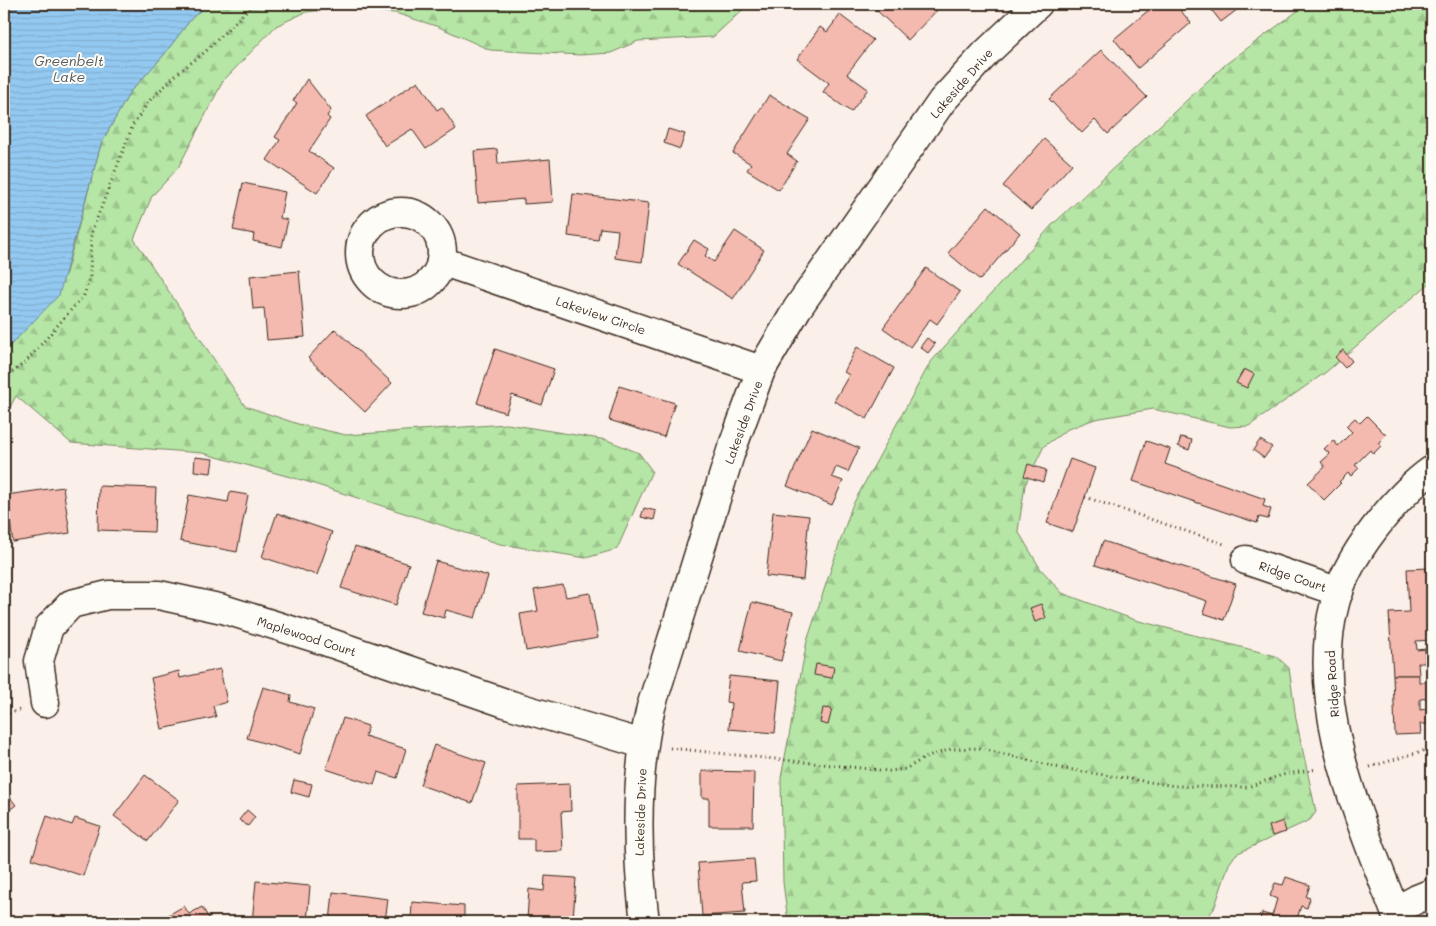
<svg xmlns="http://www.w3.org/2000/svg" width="1436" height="926" font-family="Mali,sans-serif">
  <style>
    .forest { fill: url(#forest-firs); stroke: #788862 }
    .water { fill: url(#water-rules); stroke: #70899d }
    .building { fill: #f4b9af; stroke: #3b2a1e }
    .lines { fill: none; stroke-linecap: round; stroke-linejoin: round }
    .minor-casing { stroke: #3b2a1e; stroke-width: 31 }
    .path { stroke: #3b2a1e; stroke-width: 3; stroke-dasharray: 1 4; stroke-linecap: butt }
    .minor { stroke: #fdfcf7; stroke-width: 28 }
    .labels { text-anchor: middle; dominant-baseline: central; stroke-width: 4; stroke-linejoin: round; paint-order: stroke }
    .street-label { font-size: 12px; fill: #3b2a1e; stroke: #fdfcf7 }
    .water-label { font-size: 14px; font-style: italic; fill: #555a5d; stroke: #fdfcf7 }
  </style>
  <defs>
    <pattern id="forest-firs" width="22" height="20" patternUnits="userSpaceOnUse" patternTransform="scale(1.25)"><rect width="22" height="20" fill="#b5e6a5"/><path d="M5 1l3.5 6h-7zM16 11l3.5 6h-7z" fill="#9dc58e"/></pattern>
    <pattern id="water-rules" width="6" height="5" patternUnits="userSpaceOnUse" patternTransform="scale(1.25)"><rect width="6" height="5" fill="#93c9f1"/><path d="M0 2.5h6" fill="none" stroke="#80adce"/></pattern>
  </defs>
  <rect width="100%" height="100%" fill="#fbefe9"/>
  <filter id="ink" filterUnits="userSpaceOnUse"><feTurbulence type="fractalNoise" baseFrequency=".02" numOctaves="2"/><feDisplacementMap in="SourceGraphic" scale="10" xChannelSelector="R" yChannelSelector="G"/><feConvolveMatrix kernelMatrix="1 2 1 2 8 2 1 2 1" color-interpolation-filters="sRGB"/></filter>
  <g filter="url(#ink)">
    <g class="forest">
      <polygon points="207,4 749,4 713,37 638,41 611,53 581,55 490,50 439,27 395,13 340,8 306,12 276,26 223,81 178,168 152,196 134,239 245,406 298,424 346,435 507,424 607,440 639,453 652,471 617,549 586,558 500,544 305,481 202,453 71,443 16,396 4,418 4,352 29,325 66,273 101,144 130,92 163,56 191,19"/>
      <polygon points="1307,4 1432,4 1432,281 1326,372 1249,426 1230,427 1153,409 1095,419 1068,429 1044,446 1025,485 1018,531 1040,568 1062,593 1135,620 1276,656 1289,668 1296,719 1316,812 1310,820 1236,854 1229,864 1214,909 1202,922 788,922 783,882 781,778 807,641 852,506 930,363 1052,225 1226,64"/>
    </g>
    <polygon class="water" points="4,4 207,4 191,19 163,56 130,92 101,144 59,295 4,352"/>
    <g class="building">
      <polygon points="874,4 943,4 908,40 872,6"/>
      <polygon points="1156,4 1175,4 1191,23 1138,68 1114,39"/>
      <polygon points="1207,4 1233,4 1238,9 1221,22"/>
      <polygon points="840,15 873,40 847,74 868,89 851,112 823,92 829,83 797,59 820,27 827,32"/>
      <polygon points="1101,50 1147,97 1108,134 1095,120 1082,133 1049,99"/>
      <polygon points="307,79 331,110 327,116 330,119 309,151 334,168 317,193 267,160 280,140 275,137 297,103 293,101"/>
      <polygon points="418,81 437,110 442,107 456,129 426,149 412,129 385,146 366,116"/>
      <polygon points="769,95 810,119 787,154 797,161 779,190 747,170 751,164 733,153"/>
      <polygon points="668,129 685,134 680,149 664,143"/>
      <polygon points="1044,139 1072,164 1031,210 1003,186"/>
      <polygon points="497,149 498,164 550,159 553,202 524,204 524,199 478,203 474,151"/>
      <polygon points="243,183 285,192 280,218 288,220 282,247 253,241 254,234 233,230"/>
      <polygon points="573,194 649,203 642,262 615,258 618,230 600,228 598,240 568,236"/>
      <polygon points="988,206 1020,233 980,280 948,253"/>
      <polygon points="735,231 764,250 733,299 678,264 694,240 709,249 705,256 714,262"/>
      <polygon points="926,268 960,292 937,324 930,319 910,347 883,328"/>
      <polygon points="299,271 305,337 267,340 264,308 253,309 250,276"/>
      <polygon points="335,329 392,383 365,412 308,358"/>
      <polygon points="927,338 935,344 928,353 920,347"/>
      <polygon points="857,347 894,368 867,419 834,401 849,375 844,372"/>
      <polygon points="495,349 554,369 542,405 512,395 506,413 477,403"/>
      <polygon points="1343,350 1352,361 1345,368 1335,357"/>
      <polygon points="1244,369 1254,374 1247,388 1236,383"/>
      <polygon points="619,386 675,403 664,437 609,420"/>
      <polygon points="1367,416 1386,435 1378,443 1381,446 1373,454 1370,450 1355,465 1359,468 1351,476 1348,473 1339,482 1341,483 1324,500 1308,483 1325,467 1321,462 1330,454 1324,449 1333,440 1338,446 1352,432 1346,426 1355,418 1360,423"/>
      <polygon points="812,428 859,448 848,472 836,467 832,477 843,481 832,505 787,486"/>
      <polygon points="1181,437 1192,440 1189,450 1178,446"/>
      <polygon points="1260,440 1272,447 1264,458 1253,450"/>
      <polygon points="1146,441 1170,449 1165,464 1265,499 1263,506 1271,509 1268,519 1259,517 1257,523 1133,481"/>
      <polygon points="195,457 213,459 211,473 194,471"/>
      <polygon points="1070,459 1095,468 1073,532 1047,523"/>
      <polygon points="1028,464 1046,470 1043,482 1024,476"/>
      <polygon points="99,486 156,488 154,532 98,530"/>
      <polygon points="63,487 70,533 13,542 6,495"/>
      <polygon points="230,492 248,495 237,552 180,541 189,495 228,502"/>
      <polygon points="644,508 656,511 654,520 641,517"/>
      <polygon points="773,512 809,516 803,580 766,576"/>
      <polygon points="277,513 332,532 317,575 262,557"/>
      <polygon points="1103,541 1236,584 1224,620 1203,613 1207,601 1095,565"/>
      <polygon points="355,546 409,564 396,605 341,588"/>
      <polygon points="436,561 488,576 475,618 446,610 444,618 421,612"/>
      <polygon points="1430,568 1432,640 1416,641 1417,650 1425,649 1425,663 1418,663 1419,675 1393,675 1389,613 1409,612 1407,569"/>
      <polygon points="563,585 566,597 590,593 598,638 526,651 520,614 538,611 534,590"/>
      <polygon points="752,602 793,612 781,661 740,651"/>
      <polygon points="1041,604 1046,618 1035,622 1030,608"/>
      <polygon points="816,664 834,667 832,678 814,675"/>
      <polygon points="220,669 227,702 213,706 216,717 162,729 151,678 179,671 180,678"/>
      <polygon points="1393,675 1419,675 1419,682 1432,682 1432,698 1420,699 1420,710 1427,709 1428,724 1420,724 1421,734 1395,735"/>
      <polygon points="729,676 780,681 775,733 729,729 731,703 726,702"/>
      <polygon points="263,687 291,695 290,702 314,709 300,754 247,738"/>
      <polygon points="823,708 832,709 828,725 820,723"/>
      <polygon points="343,718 368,726 365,736 406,749 397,778 378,772 374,785 326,769"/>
      <polygon points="434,745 486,763 472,803 420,785"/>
      <polygon points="702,771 754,772 753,826 709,826 709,798 702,798"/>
      <polygon points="145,775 179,800 148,841 114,816"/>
      <polygon points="294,780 312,784 309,797 291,792"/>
      <polygon points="570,784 571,811 561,812 563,851 534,852 534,839 518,839 518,786"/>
      <polygon points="4,790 16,805 4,814"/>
      <polygon points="247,810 255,817 248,826 239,820"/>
      <polygon points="47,816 72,825 75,818 100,826 83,876 32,859"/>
      <polygon points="1283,821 1286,832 1272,836 1269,826"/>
      <polygon points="754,859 756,881 742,882 745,913 702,916 698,863"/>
      <polygon points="545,876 576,878 573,919 582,920 582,922 530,922 530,920 527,920 529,889 544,891"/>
      <polygon points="1286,877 1310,885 1306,897 1310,898 1307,908 1301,906 1296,922 1259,922 1262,913 1272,916 1277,899 1270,896 1275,883 1283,885"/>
      <polygon points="256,881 310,886 307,922 252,922"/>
      <polygon points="333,892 388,899 385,922 330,922"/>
      <polygon points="412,902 464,906 464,920 477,920 477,922 411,922"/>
      <polygon points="184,906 189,914 202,907 211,922 156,922"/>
    </g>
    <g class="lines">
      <defs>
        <g id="minor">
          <circle cx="401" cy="253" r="41"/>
          <polyline points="441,261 761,370"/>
          <polyline points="1246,560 1339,592"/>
          <polyline points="45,703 39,661 49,627 71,604 108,595 159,595 223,609 322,640 511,705 643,744"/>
          <polyline points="1395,911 1417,899 1432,893"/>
          <path d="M645,922C636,852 635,776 651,707L731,451L761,370L797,309L942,101L986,53L1038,4"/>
          <path d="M1399,922C1363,826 1307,707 1335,603C1342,576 1358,550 1374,529C1391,507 1409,486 1432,470"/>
        </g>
      </defs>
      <use href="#minor" class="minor-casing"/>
      <g class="path">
        <polyline points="4,378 25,363 84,295 90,277 91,234 133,125 148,102 178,73 206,51 253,4"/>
        <polyline points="1085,497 1224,544"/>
        <polyline points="4,715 20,710"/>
        <polyline points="670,748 889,771 905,769 925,758 951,749 979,748 1060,768 1175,786 1248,787 1282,775 1317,769"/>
        <polyline points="1370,767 1432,748"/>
      </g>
      <use href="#minor" class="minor"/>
    </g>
  </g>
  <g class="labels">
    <g class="street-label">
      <text transform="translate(961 83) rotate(-49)">Lakeside Drive</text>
      <text transform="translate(601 315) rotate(19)">Lakeview Circle</text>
      <text transform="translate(743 422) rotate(-70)">Lakeside Drive</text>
      <text transform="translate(1293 576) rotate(19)">Ridge Court</text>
      <text transform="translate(307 636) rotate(18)">Maplewood Court</text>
      <text transform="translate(1332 684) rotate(-94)">Ridge Road</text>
      <text transform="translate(640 812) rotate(-88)">Lakeside Drive</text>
    </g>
    <g class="water-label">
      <text x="69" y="60">Greenbelt<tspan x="69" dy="16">Lake</tspan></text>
    </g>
  </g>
  <rect width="1436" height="926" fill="none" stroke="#fdfcf7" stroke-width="20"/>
  <rect x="10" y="10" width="1416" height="906" fill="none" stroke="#3b2a1e" stroke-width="2" filter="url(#ink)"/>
</svg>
